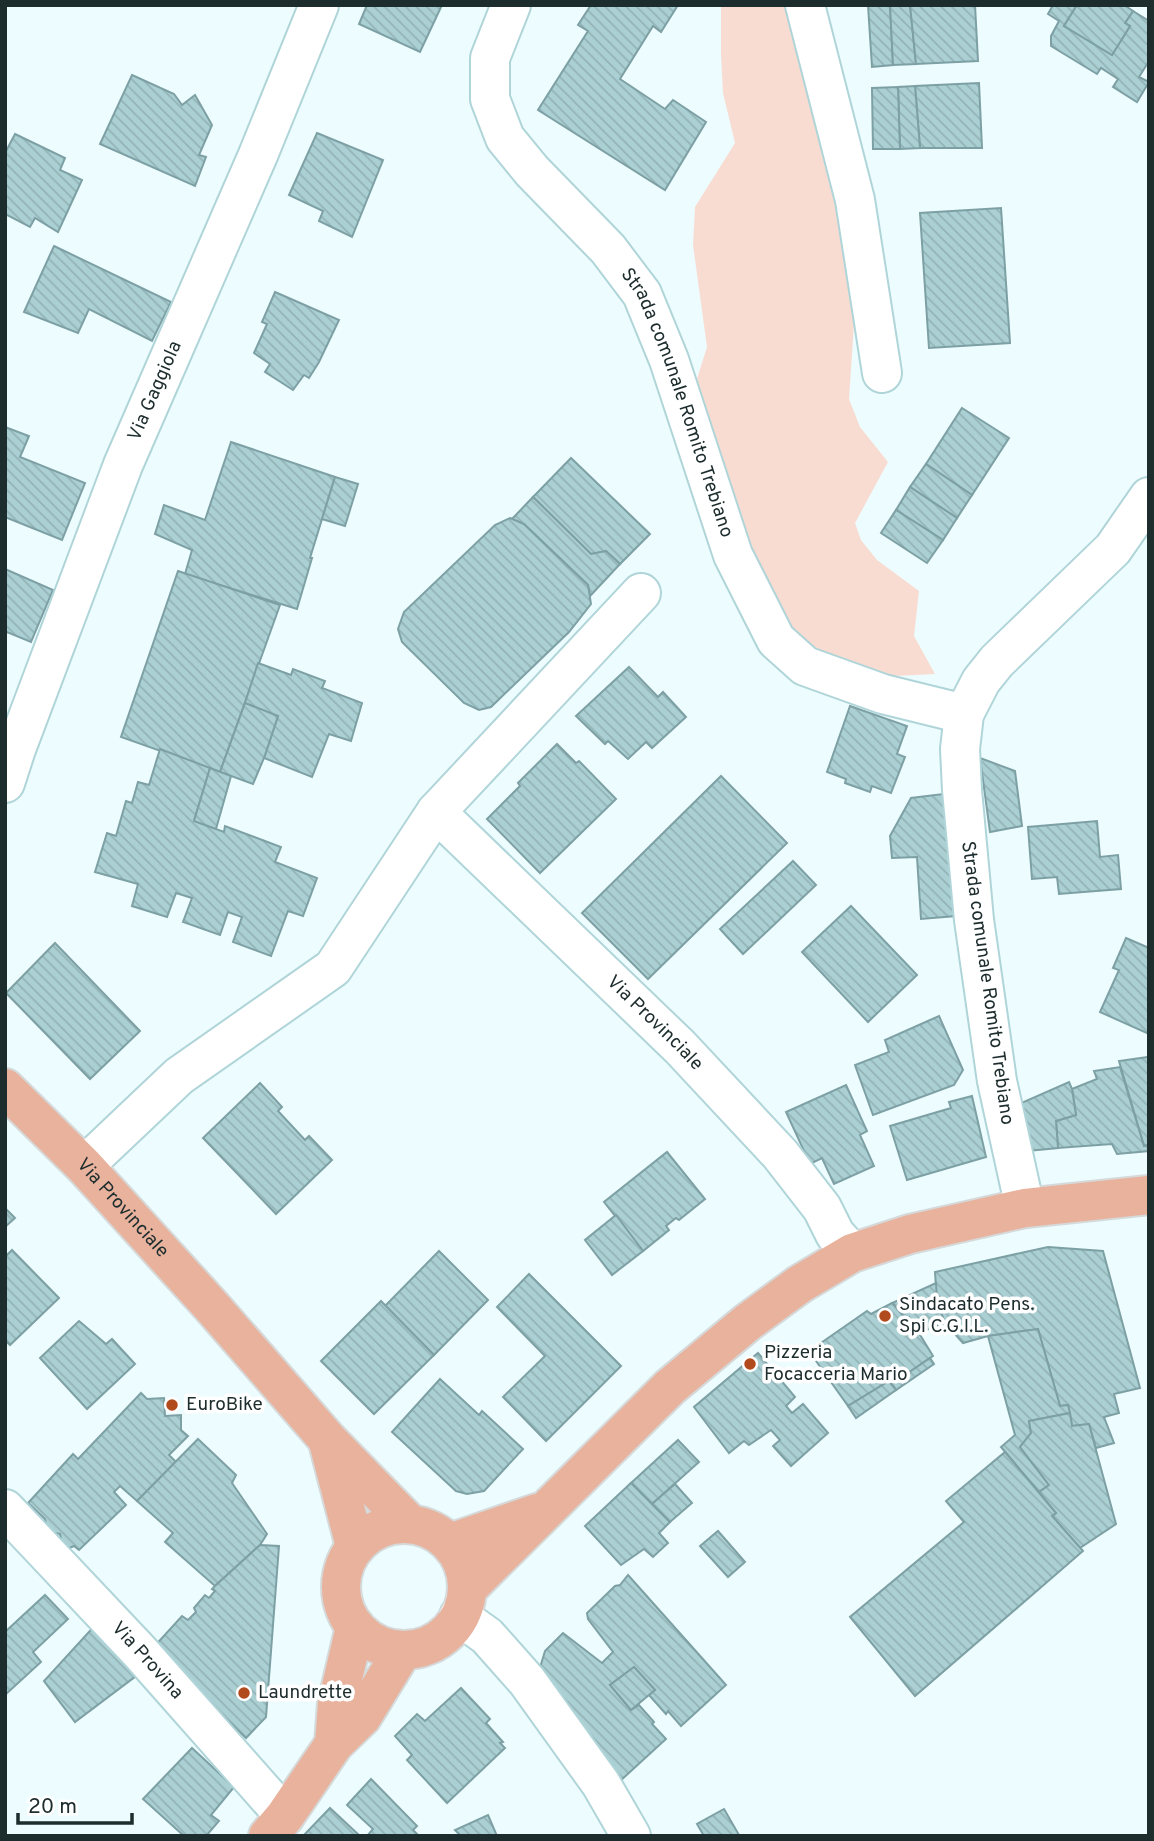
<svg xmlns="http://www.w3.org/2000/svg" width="1154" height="1841" font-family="Overpass,sans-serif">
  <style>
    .grass { fill: #f8dcd1 }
    .building { fill: url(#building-back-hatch); stroke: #7da0a4; stroke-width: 2 }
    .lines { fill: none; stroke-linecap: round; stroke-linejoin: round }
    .minor-casing { stroke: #b0d5d9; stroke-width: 42 }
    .major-casing { stroke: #d6d9d9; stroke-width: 42 }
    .minor { stroke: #fff; stroke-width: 38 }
    .major { stroke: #e8b29d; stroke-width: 38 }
    .poi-dot { fill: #b14b1d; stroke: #fff; stroke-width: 2.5 }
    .labels { text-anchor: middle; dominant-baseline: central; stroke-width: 7; stroke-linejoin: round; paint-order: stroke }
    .street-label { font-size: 19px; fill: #1d2c2d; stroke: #fff }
    .poi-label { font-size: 19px; fill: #1d2c2d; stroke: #fff; text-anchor: start }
  </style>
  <defs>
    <pattern id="building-back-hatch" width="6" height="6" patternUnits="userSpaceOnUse" patternTransform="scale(1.75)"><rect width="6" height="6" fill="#abd0d4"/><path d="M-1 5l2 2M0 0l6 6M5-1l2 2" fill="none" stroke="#93b3b6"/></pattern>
  </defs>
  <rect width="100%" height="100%" fill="#edfcfe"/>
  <polygon class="grass" points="721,5 784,5 803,61 840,211 854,324 849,399 860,427 888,462 855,523 861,540 877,560 919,591 914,636 935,674 894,676 871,670 823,652 797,635 776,610 758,578 696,382 707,347 693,245 695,207 735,143 723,93 721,54"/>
  <g class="building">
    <polygon points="367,5 442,5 420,52 359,24"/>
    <polygon points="591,5 678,5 661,32 653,26 620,79 665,109 673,100 706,122 665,190 538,110 588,31 578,25"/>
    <polygon points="868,5 890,5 893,65 872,67"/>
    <polygon points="890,5 910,5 916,64 893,65"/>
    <polygon points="910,5 975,5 978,61 916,64"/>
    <polygon points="1053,5 1077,5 1064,26 1112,55 1130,26 1125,23 1133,11 1149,21 1149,61 1139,77 1149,82 1137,102 1113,87 1118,79 1101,68 1097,74 1051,46 1051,36 1059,21 1048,14"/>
    <polygon points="1077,5 1124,5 1133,11 1125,23 1130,26 1112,55 1064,26"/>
    <polygon points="132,75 174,94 182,105 195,95 212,125 199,155 206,157 195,186 100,144"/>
    <polygon points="979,83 982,148 920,148 915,86"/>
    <polygon points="915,86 920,148 900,149 898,87"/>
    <polygon points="898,87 900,149 873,149 872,88"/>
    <polygon points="317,133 383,160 352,237 319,221 323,211 289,195"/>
    <polygon points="15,134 65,158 60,170 82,180 58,232 35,218 30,227 5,214 5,153"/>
    <polygon points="1001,208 1010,343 929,348 920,213"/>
    <polygon points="54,246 171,302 152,341 89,309 78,333 24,312"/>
    <polygon points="275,292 339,320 319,362 309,378 304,375 293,390 265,372 270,364 254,353 267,324 262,322"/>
    <polygon points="962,408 1009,438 972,495 926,464"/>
    <polygon points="5,427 29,436 20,457 85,483 62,540 5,517"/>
    <polygon points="231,442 335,477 310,558 312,558 297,609 185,574 192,550 155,534 164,505 205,520"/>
    <polygon points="571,458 650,534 620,564 606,551 591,554 533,497"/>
    <polygon points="926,464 972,495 957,518 910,487"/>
    <polygon points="335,477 358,484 345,526 322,519"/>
    <polygon points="910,487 957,518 943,540 896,510"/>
    <polygon points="533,497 591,554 606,551 620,564 590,596 588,585 524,524 512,519"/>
    <polygon points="896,510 943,540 927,563 881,533"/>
    <polygon points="510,518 524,524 588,585 591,604 569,632 491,707 479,710 464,703 402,642 398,629 404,612 495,525"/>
    <polygon points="5,569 53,590 31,642 7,632 5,635"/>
    <polygon points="178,571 280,605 220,772 121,737"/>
    <polygon points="258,663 291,675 293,669 325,681 322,688 362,703 351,741 329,734 312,777 264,758 278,716 245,703"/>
    <polygon points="629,667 658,697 663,692 686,717 652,748 646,742 628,759 608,741 605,744 576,716"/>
    <polygon points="245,703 278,716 264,758 253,784 220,772"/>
    <polygon points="850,706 907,726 897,754 905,757 891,793 872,786 870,792 845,783 846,779 827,772"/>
    <polygon points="557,744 576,763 579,761 616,799 540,873 487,819 520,786 518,783"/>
    <polygon points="160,749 210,768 194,821 224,832 225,826 281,847 275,862 317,878 303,916 288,911 271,956 233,942 242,917 228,912 220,935 183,922 192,898 176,893 167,917 132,906 138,884 95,872 107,833 116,836 126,801 132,803 138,782 149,785"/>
    <polygon points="980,758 1015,771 1022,826 990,832"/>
    <polygon points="210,768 231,776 216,829 194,821"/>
    <polygon points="721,776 787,843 648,979 582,913"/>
    <polygon points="943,794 956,916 921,919 917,857 892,858 890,836 911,798"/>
    <polygon points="1097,821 1100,857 1118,855 1121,889 1059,894 1057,877 1032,879 1028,827"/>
    <polygon points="793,861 816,885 743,954 720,929"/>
    <polygon points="851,906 917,975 868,1022 802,952"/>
    <polygon points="1126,938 1149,948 1149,1034 1100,1012 1119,970 1113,968"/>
    <polygon points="55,943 140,1031 90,1079 6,993"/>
    <polygon points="939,1016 963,1070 954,1085 873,1115 855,1065 889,1052 885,1040"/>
    <polygon points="1148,1057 1149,1145 1144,1146 1119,1061"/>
    <polygon points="1120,1067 1144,1146 1149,1145 1149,1151 1117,1154 1112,1144 1058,1148 1056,1121 1076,1115 1072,1089 1097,1079 1094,1071"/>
    <polygon points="1069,1082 1072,1089 1076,1115 1056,1121 1058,1148 1028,1151 1019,1104"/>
    <polygon points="260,1083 282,1107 278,1111 305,1140 309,1136 332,1160 276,1214 203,1138"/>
    <polygon points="846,1085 867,1131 860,1135 874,1166 834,1184 822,1158 810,1164 786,1112"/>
    <polygon points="972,1096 986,1157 907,1180 890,1126 951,1108 949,1102"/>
    <polygon points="667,1152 705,1199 679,1220 676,1218 666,1226 669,1230 643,1251 604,1202"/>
    <polygon points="5,1208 15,1218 5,1227"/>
    <polygon points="616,1215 643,1251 612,1275 585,1240"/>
    <polygon points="1048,1247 1103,1251 1140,1388 1114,1394 1119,1413 1104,1417 1114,1443 1096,1448 1089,1424 1072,1426 1068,1405 1060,1406 1038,1329 988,1336 963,1343 945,1323 937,1302 935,1272"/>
    <polygon points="12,1250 59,1298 10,1345 5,1340 5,1257"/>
    <polygon points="439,1251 488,1300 434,1355 385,1306"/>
    <polygon points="529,1274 621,1366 546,1441 503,1397 545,1356 497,1307"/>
    <polygon points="936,1283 937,1302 945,1323 918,1333 909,1317 906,1319 892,1303"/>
    <polygon points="381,1301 434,1355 374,1414 321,1361"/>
    <polygon points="892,1303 906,1319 909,1317 933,1356 892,1384 889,1381 848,1406 816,1361 824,1355 818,1345 867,1311 871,1314"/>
    <polygon points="79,1321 106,1344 112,1339 135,1364 87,1409 40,1358"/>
    <polygon points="1038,1329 1060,1406 1068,1405 1070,1413 1029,1421 1031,1433 1020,1447 1049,1485 1039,1492 1001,1447 1015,1435 988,1336"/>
    <polygon points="758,1353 795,1397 786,1406 792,1413 803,1404 828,1433 791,1466 773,1446 780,1440 771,1430 749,1445 744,1441 729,1453 694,1407"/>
    <polygon points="930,1358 934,1364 896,1390 892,1384"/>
    <polygon points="440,1379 479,1415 482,1411 523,1449 484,1491 467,1494 456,1491 392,1432"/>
    <polygon points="889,1381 896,1390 856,1418 848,1406"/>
    <polygon points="141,1393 147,1399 164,1398 165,1416 181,1415 181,1430 188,1436 169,1455 176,1462 137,1501 120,1486 114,1492 126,1505 79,1550 74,1546 67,1549 62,1545 60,1534 47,1532 45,1519 28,1503 73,1454 78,1459"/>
    <polygon points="1070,1413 1072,1426 1089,1424 1116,1524 1080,1548 1052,1516 1056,1513 1039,1492 1049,1485 1020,1447 1031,1433 1029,1421"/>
    <polygon points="198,1439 236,1475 232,1483 267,1534 260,1545 215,1586 165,1542 173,1533 137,1501"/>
    <polygon points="678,1440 699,1462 652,1504 631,1483"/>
    <polygon points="1005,1452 1056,1513 1052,1516 1083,1551 915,1696 850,1617 964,1522 946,1501"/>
    <polygon points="631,1483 670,1522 659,1533 668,1543 653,1557 644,1549 621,1565 585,1526"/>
    <polygon points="675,1484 692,1503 670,1522 652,1504"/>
    <polygon points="718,1531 745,1562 728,1577 700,1546"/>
    <polygon points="260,1545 279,1546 266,1717 246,1738 152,1649 182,1616 188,1620 196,1612 194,1608 205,1595 209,1598 215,1591 212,1589 215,1586"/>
    <polygon points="628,1575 726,1685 681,1726 668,1711 666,1714 649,1695 655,1690 634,1667 610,1685 631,1710 639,1705 654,1722 652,1724 666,1739 619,1782 536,1681 545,1651 563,1633 602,1663 613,1652 588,1619 587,1613 615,1586 620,1585"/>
    <polygon points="45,1595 68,1619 33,1652 41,1662 5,1695 5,1632"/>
    <polygon points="99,1621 144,1670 75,1722 44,1681"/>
    <polygon points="634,1667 655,1690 631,1710 610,1685"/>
    <polygon points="461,1688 490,1719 486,1723 503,1742 500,1743 505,1748 447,1803 407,1760 412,1755 395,1736 417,1714 425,1721"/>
    <polygon points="192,1748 234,1787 211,1815 219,1821 206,1836 184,1836 143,1799"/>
    <polygon points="371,1779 417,1826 413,1830 419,1836 367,1836 373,1829 347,1805"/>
    <polygon points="330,1808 360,1836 303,1836"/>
    <polygon points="724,1809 739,1835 704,1836 697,1824"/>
    <polygon points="488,1815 497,1836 461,1836 455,1830"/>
  </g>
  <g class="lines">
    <defs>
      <g id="minor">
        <path id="s1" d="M511,5L490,58V99L505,138L532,171L608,249L642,294L669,360L733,555L776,640L805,666L883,694L964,714"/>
        <polyline points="805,5 855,200 882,373"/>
        <path id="s2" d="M5,783L16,749L123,465L258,155L319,5"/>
        <path id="s3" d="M436,812L680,1047L780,1154L822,1208L835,1234L852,1253"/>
        <polyline points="84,1166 179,1076 333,968 436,812 641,593"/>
        <polyline points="1025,1208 997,1081 974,920 962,790 960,749 964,714 981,681 997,661 1113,549 1149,497"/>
        <path id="s4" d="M5,1509L140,1652L285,1816"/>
        <polyline points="459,1616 487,1636 527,1681 601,1784 631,1836"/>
      </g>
      <g id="major">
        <path id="s5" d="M5,1088L84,1166L213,1308L328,1440L410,1524"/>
        <polyline points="328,1442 355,1546"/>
        <circle cx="404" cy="1587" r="63"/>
        <polyline points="450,1543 537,1513"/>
        <polyline points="467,1589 670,1387 748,1322 800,1284 852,1253 910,1234 1025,1208 1149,1195"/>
        <polyline points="334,1744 337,1704 355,1627"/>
        <polyline points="268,1836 285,1816 334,1744 362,1717 403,1650"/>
      </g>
    </defs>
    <use href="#minor" class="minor-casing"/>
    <use href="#major" class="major-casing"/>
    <use href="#minor" class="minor"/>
    <use href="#major" class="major"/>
  </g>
  <g class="poi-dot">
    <circle cx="885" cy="1316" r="7"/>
    <circle cx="750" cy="1364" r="7"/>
    <circle cx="172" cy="1405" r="7"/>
    <circle cx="244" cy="1693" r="7"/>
  </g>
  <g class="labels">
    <g class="street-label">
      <text stroke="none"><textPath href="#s2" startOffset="420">Via Gaggiola</textPath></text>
      <text stroke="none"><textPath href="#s1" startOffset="462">Strada comunale Romito Trebiano</textPath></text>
      <text transform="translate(987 983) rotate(82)">Strada comunale Romito Trebiano</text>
      <text stroke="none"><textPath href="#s3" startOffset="304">Via Provinciale</textPath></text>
      <text stroke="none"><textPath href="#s5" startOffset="168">Via Provinciale</textPath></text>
      <text stroke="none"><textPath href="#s4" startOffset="208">Via Provina</textPath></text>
    </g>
    <g class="poi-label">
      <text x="899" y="1305">Sindacato Pens.<tspan x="899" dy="22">Spi C.G.I.L.</tspan></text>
      <text x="764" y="1353">Pizzeria<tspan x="764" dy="22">Focacceria Mario</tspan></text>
      <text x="186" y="1405">EuroBike</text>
      <text x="258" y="1693">Laundrette</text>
    </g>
  </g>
  <rect width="1154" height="1841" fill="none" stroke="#1d2c2d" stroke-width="14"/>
  <path d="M18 1813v10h114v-10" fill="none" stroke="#1d2c2d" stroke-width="3.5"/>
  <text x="28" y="1813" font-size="21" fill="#1d2c2d" stroke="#ffffff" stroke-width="5" paint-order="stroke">20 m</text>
</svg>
